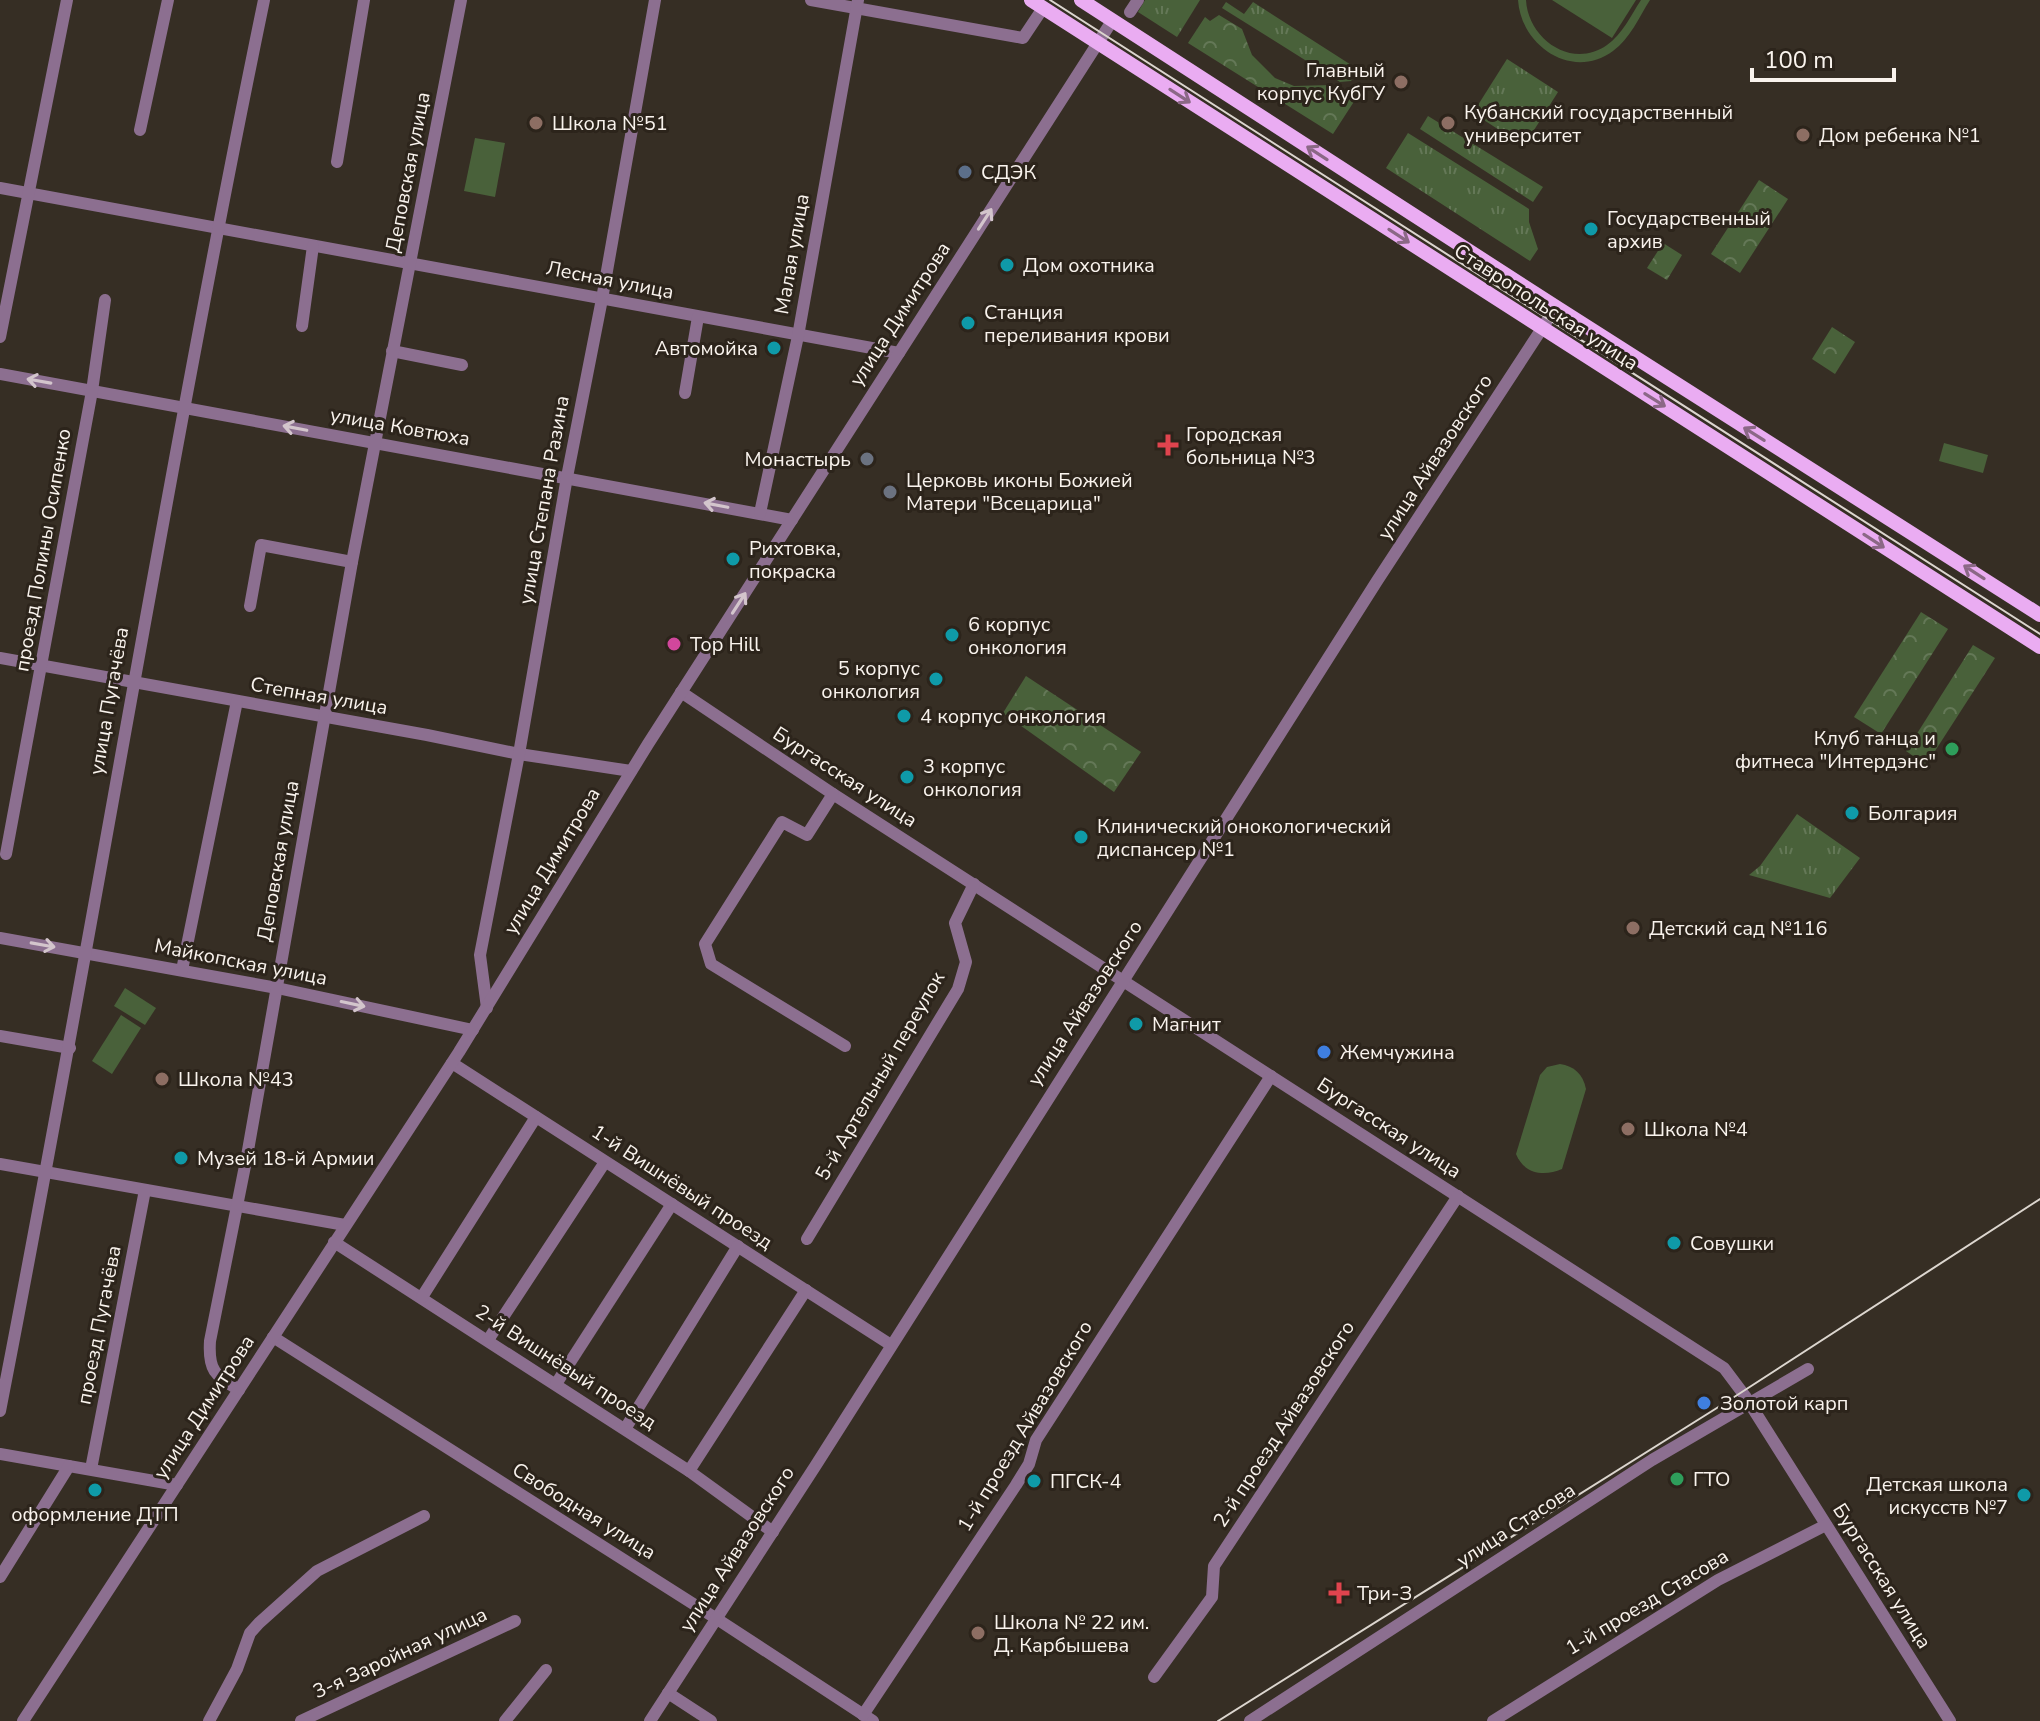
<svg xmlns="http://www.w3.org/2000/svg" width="2040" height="1721" font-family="'Nunito Sans',sans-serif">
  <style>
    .grass { fill: url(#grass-tufts) }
    .forest { fill: url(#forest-crowns) }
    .pitch { fill: #49613a }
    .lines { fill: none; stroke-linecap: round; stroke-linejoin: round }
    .minor { stroke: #8c6f90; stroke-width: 12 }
    .major { stroke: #eaacf2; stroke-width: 14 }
    .tram { stroke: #dcd6cf; stroke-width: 2 }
    .oneway { stroke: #8b6886 }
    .oneway2 { stroke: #d3c5cc }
    .education-dot { fill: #8d6e63; stroke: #2c241b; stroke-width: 3 }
    .service-dot { fill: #5c6f8a; stroke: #2c241b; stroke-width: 3 }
    .culture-dot { fill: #0f9aa8; stroke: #2c241b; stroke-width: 3 }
    .health-dot { fill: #e0444e; stroke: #2c241b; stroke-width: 3 }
    .worship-dot { fill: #6b7280; stroke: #2c241b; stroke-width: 3 }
    .hotel-dot { fill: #d1479c; stroke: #2c241b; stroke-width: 3 }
    .leisure-dot { fill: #2e9e5b; stroke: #2c241b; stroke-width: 3 }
    .shop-dot { fill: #3f7fe0; stroke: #2c241b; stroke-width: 3 }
    .labels { text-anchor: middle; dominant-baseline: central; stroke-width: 6; stroke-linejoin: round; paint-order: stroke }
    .poi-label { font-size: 20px; fill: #f9f3ed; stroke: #2c241b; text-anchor: start }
    .street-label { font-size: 20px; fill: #f9f3ed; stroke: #2c241b }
  </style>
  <defs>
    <pattern id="grass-tufts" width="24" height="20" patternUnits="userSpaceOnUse" patternTransform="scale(2)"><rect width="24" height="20" fill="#49613a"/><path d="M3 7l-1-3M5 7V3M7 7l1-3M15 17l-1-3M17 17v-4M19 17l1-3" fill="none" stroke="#647857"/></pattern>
    <pattern id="forest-crowns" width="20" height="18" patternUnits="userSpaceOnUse" patternTransform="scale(2)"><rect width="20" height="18" fill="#49613a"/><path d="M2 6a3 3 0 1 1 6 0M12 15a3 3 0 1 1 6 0" fill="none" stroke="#647857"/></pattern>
  </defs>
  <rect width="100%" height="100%" fill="#362e24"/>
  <g class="grass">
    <polygon points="1145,0 1200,0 1177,37 1138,12"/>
    <polygon points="1226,2 1244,14 1253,2 1359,70 1351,81 1340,82 1222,8"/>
    <polygon points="1507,59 1558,92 1524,146 1473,113"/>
    <polygon points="1428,116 1543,187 1533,202 1420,129"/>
    <polygon points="1408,133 1529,209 1529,222 1538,249 1530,261 1386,168"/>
    <polygon points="1797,814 1860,858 1830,898 1749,875 1760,866"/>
  </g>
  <g class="forest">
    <polygon points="1219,15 1242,29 1252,55 1275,78 1294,86 1332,85 1355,100 1333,134 1188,43 1205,17 1210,21"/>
    <polygon points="1759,180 1788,199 1740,273 1711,254"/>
    <polygon points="1663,243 1682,255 1667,280 1647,268"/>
    <polygon points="1832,327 1855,342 1835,374 1812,359"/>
    <polygon points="1921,612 1948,629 1881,734 1854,717"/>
    <polygon points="1973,645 1995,658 1926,765 1906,751"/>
    <polygon points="1026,676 1141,752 1114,792 1003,713"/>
  </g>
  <g class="pitch">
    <path d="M1518,0H1526C1528,39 1572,70 1607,45C1622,35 1631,15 1641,0H1650C1639,17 1630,39 1613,51C1572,81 1521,46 1518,0Z"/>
    <polygon points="1552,0 1636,0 1612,38"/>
    <polygon points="475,138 505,143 495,197 464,191"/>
    <polygon points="1944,443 1988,455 1983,473 1939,461"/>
    <polygon points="125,988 156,1008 145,1025 114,1006"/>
    <polygon points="121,1015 141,1028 112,1074 92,1061"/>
    <path d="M1560,1064C1574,1066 1583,1074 1586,1089L1562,1169C1544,1177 1524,1174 1516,1154L1540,1075L1547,1067Z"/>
  </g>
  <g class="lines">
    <g class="minor">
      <polyline points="811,0 1023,38 1043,8"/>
      <polyline points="1130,12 1138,0"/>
      <polyline points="140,130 168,0"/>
      <polyline points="337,162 364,0"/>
      <polyline points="0,188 899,353"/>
      <polyline points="302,326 313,246"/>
      <polyline points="0,337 67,0"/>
      <polyline points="392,351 462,365"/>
      <polyline points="0,374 792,520"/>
      <polyline points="685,393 698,317"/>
      <polyline points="760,513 798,336 858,0"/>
      <polyline points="250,606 261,545 352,562"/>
      <polyline points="0,658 427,735 519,754 631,771"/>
      <polyline points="681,692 833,794 1724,1368 1745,1396 1950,1721"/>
      <polyline points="833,794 807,835 782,822 705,944 711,964 845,1046"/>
      <polyline points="6,854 92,391 105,300"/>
      <polyline points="0,938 277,988 473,1030"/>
      <polyline points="182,970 237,701"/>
      <polyline points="487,1008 480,955 519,754 567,477 602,299 655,0"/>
      <polyline points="0,1036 70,1048"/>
      <polyline points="452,1063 891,1345"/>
      <polyline points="0,1164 345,1225"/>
      <polyline points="807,1239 958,989 966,962 955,923 974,884"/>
      <polyline points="334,1242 689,1471 773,1532"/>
      <polyline points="422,1297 536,1117"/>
      <polyline points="273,1337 717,1619 873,1721"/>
      <polyline points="488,1340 605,1162"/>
      <polyline points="556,1384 672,1204"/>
      <path d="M239,1390C215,1375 208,1371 210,1341L247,1156L352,562L461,0"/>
      <path d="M0,1411C92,941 167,469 264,0"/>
      <polyline points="625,1429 738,1246"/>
      <polyline points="0,1454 177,1485"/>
      <polyline points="91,1469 145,1190"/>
      <polyline points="689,1471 806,1290"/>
      <polyline points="0,1577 69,1466"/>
      <polyline points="1154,1677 1212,1597 1214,1566 1458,1196"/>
      <polyline points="668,1693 711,1721"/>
      <polyline points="863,1715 1016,1485 1029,1464 1036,1440 1271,1076"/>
      <polyline points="23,1721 459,1052 648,744 1112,21"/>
      <polyline points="209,1721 237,1669 250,1633 259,1623 317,1571 424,1516"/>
      <polyline points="301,1721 515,1621"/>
      <polyline points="505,1721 546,1670"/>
      <polyline points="650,1721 816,1465 1377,581 1556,307"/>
      <polyline points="1250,1721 1652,1460 1808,1369"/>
      <polyline points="1493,1721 1718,1580 1826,1525"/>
    </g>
    <g class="major">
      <polyline points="1031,0 2040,647"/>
      <polyline points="1081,0 1556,307 2040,615"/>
    </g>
    <g class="tram">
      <polyline points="1050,0 2040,634"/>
      <polyline points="1218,1721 1728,1401 2040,1199"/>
    </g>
  </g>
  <defs><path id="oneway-shaft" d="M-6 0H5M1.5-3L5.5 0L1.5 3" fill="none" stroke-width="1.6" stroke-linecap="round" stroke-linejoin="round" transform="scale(2)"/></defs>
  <g class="oneway">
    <use href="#oneway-shaft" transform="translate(1180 96) rotate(33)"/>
    <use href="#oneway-shaft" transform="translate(1317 153) rotate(-147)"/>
    <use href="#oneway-shaft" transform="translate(1399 236) rotate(33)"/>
    <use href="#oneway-shaft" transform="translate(1655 400) rotate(32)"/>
    <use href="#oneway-shaft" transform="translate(1754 434) rotate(-148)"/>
    <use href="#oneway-shaft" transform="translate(1874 541) rotate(33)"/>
    <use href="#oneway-shaft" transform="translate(1974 572) rotate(-147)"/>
  </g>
  <g class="oneway2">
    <use href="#oneway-shaft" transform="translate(985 219) rotate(-57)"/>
    <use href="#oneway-shaft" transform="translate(39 381) rotate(-170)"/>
    <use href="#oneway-shaft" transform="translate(295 428) rotate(-169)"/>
    <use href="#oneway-shaft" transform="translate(716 505) rotate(-169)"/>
    <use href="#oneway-shaft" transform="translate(739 603) rotate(-57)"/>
    <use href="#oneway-shaft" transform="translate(43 945) rotate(10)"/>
    <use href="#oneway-shaft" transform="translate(353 1004) rotate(12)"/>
  </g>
  <g class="education-dot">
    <circle cx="1401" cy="82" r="8"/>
    <circle cx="536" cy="123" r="8"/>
    <circle cx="1448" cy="123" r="8"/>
    <circle cx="1803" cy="135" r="8"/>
    <circle cx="1633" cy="928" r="8"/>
    <circle cx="162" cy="1079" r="8"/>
    <circle cx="1628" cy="1129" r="8"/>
    <circle cx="978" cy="1633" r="8"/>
  </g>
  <circle class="service-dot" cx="965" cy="172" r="8"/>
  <g class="culture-dot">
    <circle cx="1591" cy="229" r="8"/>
    <circle cx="1007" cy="265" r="8"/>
    <circle cx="968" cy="323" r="8"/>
    <circle cx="774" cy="348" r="8"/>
    <circle cx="733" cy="559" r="8"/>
    <circle cx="952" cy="635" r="8"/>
    <circle cx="936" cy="679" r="8"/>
    <circle cx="904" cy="716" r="8"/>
    <circle cx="907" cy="777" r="8"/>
    <circle cx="1852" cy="813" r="8"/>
    <circle cx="1081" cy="837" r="8"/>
    <circle cx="1136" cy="1024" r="8"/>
    <circle cx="181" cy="1158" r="8"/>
    <circle cx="1674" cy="1243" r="8"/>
    <circle cx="1034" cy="1481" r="8"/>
    <circle cx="95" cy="1490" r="8"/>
    <circle cx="2024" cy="1495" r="8"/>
  </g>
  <g class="health-dot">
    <path d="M1164 433h8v8h8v8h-8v8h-8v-8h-8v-8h8z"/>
    <path d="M1335 1581h8v8h8v8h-8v8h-8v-8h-8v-8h8z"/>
  </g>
  <g class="worship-dot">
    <circle cx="867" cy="459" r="8"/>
    <circle cx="890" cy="492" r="8"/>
  </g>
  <circle class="hotel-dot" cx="674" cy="644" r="8"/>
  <g class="leisure-dot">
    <circle cx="1952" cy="749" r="8"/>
    <circle cx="1677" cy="1479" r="8"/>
  </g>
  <g class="shop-dot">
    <circle cx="1324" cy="1052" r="8"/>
    <circle cx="1704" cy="1403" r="8"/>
  </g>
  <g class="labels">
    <g class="poi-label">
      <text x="1385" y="70" text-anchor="end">Главный<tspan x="1385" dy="23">корпус КубГУ</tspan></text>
      <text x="1464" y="112">Кубанский государственный<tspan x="1464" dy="23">университет</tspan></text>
      <text x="552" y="123">Школа №51</text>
      <text x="1819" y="135">Дом ребенка №1</text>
      <text x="981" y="172">СДЭК</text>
      <text x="1607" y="218">Государственный<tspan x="1607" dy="23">архив</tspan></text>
      <text x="1023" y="265">Дом охотника</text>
      <text x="984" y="312">Станция<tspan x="984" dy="23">переливания крови</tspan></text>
      <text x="758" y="348" text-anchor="end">Автомойка</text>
      <text x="1186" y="434">Городская<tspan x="1186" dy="23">больница №3</tspan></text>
      <text x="851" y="459" text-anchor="end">Монастырь</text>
      <text x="906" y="480">Церковь иконы Божией<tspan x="906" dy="23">Матери "Всецарица"</tspan></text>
      <text x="749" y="548">Рихтовка,<tspan x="749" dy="23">покраска</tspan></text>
      <text x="968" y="624">6 корпус<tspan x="968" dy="23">онкология</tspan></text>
      <text x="690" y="644">Top Hill</text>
      <text x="920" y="668" text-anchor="end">5 корпус<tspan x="920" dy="23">онкология</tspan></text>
      <text x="920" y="716">4 корпус онкология</text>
      <text x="1936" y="738" text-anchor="end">Клуб танца и<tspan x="1936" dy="23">фитнеса "Интердэнс"</tspan></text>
      <text x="923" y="766">3 корпус<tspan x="923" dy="23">онкология</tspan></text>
      <text x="1868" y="813">Болгария</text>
      <text x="1097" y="826">Клинический онокологический<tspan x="1097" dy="23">диспансер №1</tspan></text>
      <text x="1649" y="928">Детский сад №116</text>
      <text x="1152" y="1024">Магнит</text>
      <text x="1340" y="1052">Жемчужина</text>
      <text x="178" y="1079">Школа №43</text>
      <text x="1644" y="1129">Школа №4</text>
      <text x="197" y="1158">Музей 18-й Армии</text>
      <text x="1690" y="1243">Совушки</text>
      <text x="1720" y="1403">Золотой карп</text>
      <text x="1693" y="1479">ГТО</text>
      <text x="1050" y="1481">ПГСК-4</text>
      <text x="2008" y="1484" text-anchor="end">Детская школа<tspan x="2008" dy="23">искусств №7</tspan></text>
      <text x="95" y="1514" text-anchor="middle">оформление ДТП</text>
      <text x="1357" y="1593">Три-З</text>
      <text x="994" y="1622">Школа № 22 им.<tspan x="994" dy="23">Д. Карбышева</tspan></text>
    </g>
    <g class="street-label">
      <text transform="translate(408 172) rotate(-79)">Деповская улица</text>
      <text transform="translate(792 254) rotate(-80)">Малая улица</text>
      <text transform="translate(610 280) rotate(11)">Лесная улица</text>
      <text transform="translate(1546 307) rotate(33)">Ставропольская улица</text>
      <text transform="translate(900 314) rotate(-57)">улица Димитрова</text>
      <text transform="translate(400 427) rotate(10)">улица Ковтюха</text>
      <text transform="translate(1435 457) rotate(-57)">улица Айвазовского</text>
      <text transform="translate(544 500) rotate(-80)">улица Степана Разина</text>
      <text transform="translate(43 550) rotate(-80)">проезд Полины Осипенко</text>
      <text transform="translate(319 696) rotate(10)">Степная улица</text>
      <text transform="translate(109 701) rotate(-80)">улица Пугачёва</text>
      <text transform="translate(845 777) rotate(33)">Бургасская улица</text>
      <text transform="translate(278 861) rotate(-80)">Деповская улица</text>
      <text transform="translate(552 861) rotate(-59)">улица Димитрова</text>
      <text transform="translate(241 962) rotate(11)">Майкопская улица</text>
      <text transform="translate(1085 1003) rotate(-57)">улица Айвазовского</text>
      <text transform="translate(880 1076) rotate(-60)">5-й Артельный переулок</text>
      <text transform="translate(1389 1128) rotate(33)">Бургасская улица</text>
      <text transform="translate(682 1187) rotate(33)">1-й Вишнёвый проезд</text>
      <text transform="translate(99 1325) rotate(-79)">проезд Пугачёва</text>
      <text transform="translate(566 1367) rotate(33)">2-й Вишнёвый проезд</text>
      <text transform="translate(204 1407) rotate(-57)">улица Димитрова</text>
      <text transform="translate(1284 1424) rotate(-57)">2-й проезд Айвазовского</text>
      <text transform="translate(1025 1426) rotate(-59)">1-й проезд Айвазовского</text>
      <text transform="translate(584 1511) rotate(32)">Свободная улица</text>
      <text transform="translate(1516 1525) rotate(-33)">улица Стасова</text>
      <text transform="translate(737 1549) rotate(-57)">улица Айвазовского</text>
      <text transform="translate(1882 1576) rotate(58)">Бургасская улица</text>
      <text transform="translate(1647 1602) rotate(-31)">1-й проезд Стасова</text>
      <text transform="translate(400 1653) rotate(-25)">3-я Заройная улица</text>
    </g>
  </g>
  <path d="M1752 68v12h142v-12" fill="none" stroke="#f9f3ed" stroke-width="4"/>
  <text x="1764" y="68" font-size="24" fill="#f9f3ed" stroke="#2c241b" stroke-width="6" paint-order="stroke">100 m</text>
</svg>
